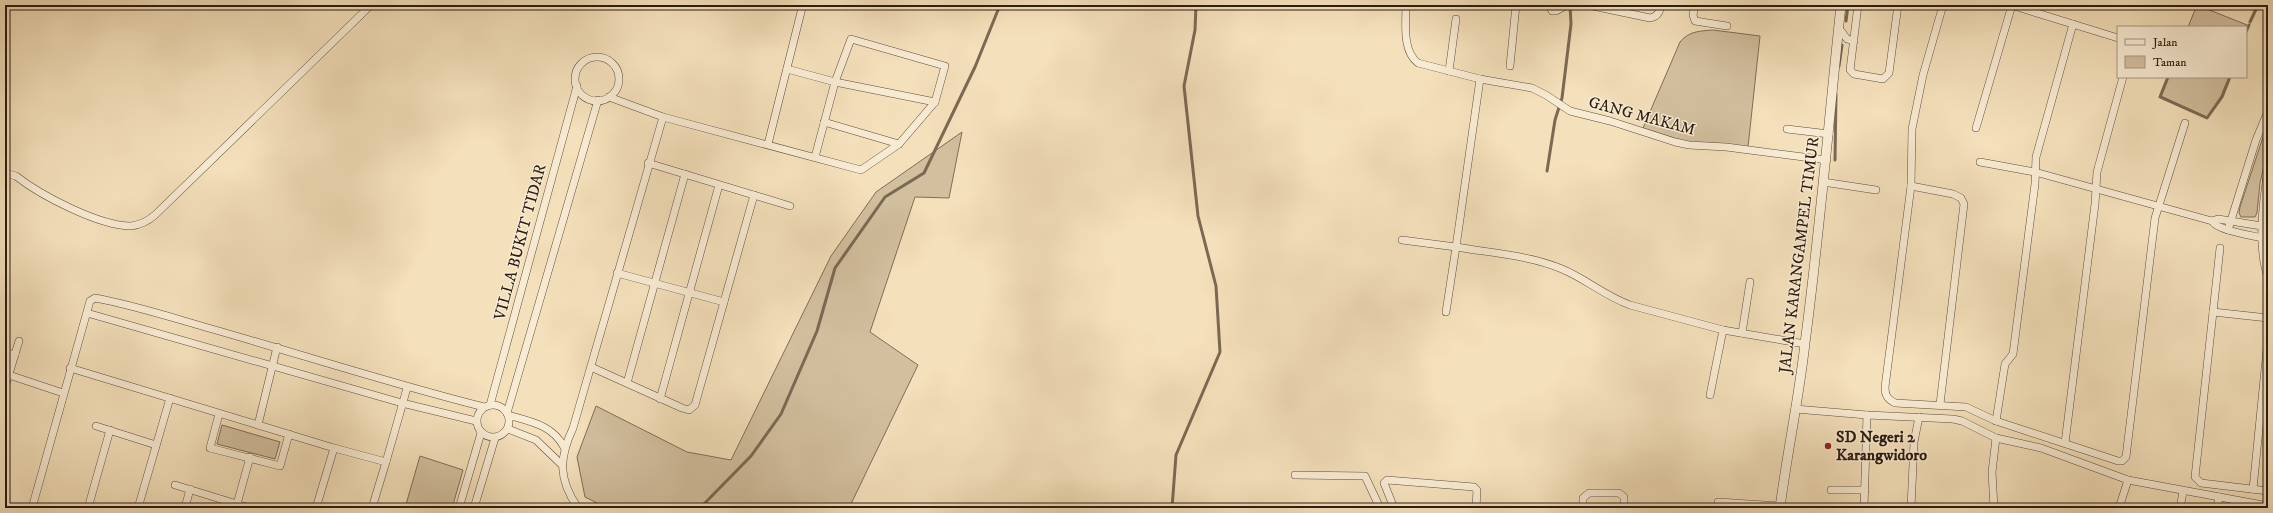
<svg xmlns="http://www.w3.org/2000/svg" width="2273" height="513" font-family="'IM FELL DW Pica',serif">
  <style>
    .green { fill: #d2bf9e; stroke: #7e6e58 }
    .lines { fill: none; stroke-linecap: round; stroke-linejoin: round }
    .stream { stroke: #7b6954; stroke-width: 3 }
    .minor-casing { stroke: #5d4d3c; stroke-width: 8 }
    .tertiary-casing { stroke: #5d4d3c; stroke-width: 10 }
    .minor { stroke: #f8ebd3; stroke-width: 7 }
    .tertiary { stroke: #f8ebd3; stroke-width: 9 }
    .poi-dot { fill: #8f2418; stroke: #f8ebd3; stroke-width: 1.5 }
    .labels { text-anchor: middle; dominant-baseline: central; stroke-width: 3; stroke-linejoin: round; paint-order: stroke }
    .street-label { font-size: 16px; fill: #2b1c11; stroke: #f8ebd3 }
    .poi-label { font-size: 16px; font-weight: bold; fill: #2b1c11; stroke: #f8ebd3; text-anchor: start }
  </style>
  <rect width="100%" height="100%" fill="#f4e0bb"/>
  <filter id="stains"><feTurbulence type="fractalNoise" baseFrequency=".005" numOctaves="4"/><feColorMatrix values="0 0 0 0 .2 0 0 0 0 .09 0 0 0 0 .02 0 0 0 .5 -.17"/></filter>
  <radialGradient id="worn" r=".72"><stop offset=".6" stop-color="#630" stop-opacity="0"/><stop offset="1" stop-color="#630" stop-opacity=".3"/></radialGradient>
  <g class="green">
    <polygon points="2197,5 2247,25 2246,29 2246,27 2188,27"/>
    <path d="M1713,30L1760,36L1748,147L1692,144L1643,128L1680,42C1689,31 1700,31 1713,30Z"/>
    <polygon points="2169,77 2229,77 2221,96 2207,117 2161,96"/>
    <polygon points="962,132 949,198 915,197 870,332 918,365 849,508 607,508 585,497 577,457 596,406 687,452 731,460 831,256 876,192"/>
    <polygon points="2263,137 2268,137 2268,149 2260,183 2257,213 2255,217 2241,217 2239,213 2240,207"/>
    <polygon points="222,425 280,442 275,459 217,444"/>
    <polygon points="420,456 463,470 452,508 405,508"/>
  </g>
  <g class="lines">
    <g class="stream">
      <polyline points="1846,21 1848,5"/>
      <polyline points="2250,22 2258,5"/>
      <polyline points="2246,32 2249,25"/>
      <polyline points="1839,66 1842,45"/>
      <polyline points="2168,77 2160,97 2207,118 2222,97 2230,77"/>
      <polyline points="1835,160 1836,94"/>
      <polyline points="1547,171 1555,120 1562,98 1571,24 1570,5"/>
      <polyline points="707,508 703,505 751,456 781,414 817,331 835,268 885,197 924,173 975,67 1000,5"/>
      <polyline points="1172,508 1176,455 1220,352 1216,286 1198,216 1184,86 1195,30 1196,5"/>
    </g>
    <defs>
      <g id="minor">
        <path d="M1406,5C1406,23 1402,51 1418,63L1480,79L1532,88L1546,95L1570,111L1610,121L1675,142L1689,145L1726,147L1827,160"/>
        <polyline points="1549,5 1552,11 1556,11 1567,5"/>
        <path d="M1588,5L1650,18C1657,17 1660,12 1661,5"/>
        <polyline points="1695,5 1693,15 1695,21 1727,26"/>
        <polyline points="1858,5 1850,70 1854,74 1883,79 1889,73 1898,5"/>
        <path d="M1943,5L1923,75L1912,129L1911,186L1885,387C1885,395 1887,399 1895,403L1966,407L1996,421L2118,461H2122L2126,457L2155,218L2185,123"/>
        <polyline points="2011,5 2118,38"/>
        <polyline points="1838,32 1842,32 1847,39 1854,41"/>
        <circle cx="597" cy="79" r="22"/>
        <polyline points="1510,66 1516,5"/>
        <polyline points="787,69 835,82 935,102"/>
        <polyline points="1449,71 1456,19"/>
        <path d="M1480,79L1456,247C1491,253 1529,255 1562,269C1586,279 1605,296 1630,305L1723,330L1805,344"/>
        <polyline points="609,97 663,117 861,170 899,144 935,102 945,66 851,39 835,82 815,157"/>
        <polyline points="824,122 899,144"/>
        <polyline points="1976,128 2012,5"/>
        <polyline points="1787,129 1829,134"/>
        <polyline points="768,144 802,8"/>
        <polyline points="1980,162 2035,172 2212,221 2218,219 2268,227"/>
        <polyline points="648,163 790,206"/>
        <path d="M2268,170C2263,201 2257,247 2268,277"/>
        <path d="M5,173L16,176C40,195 99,226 131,226C140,225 148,221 155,215L371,5"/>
        <polyline points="1823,182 1876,190"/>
        <polyline points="1911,186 1953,194 1961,198 1964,204 1940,404"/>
        <path d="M2212,221C2217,231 2256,236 2267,239"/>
        <polyline points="2228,230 2256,140 2268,111"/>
        <polyline points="1402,240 1456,247 1446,312"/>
        <polyline points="2220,248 2195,477 2201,483 2268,491"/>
        <polyline points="617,273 724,302"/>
        <polyline points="2213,312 2268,318"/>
        <polyline points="87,313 402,403 476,421"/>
        <polyline points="1742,333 1750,282"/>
        <polyline points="5,352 15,355"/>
        <polyline points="591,367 682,408 689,410 695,405 754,195"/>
        <polyline points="70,368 334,448"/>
        <polyline points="9,375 63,393"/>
        <polyline points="627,383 685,174"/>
        <polyline points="5,387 19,341"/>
        <polyline points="1710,395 1723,330"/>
        <polyline points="660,399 719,185"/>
        <circle cx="493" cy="421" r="16"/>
        <polyline points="490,405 577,86"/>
        <polyline points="1795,409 1867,415 1953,419 1962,421 1996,438 2041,448 2128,480 2268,506"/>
        <polyline points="507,413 598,100"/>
        <polyline points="219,414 210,448 280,466 289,434"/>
        <path d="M508,415C532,422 552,425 564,447"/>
        <polyline points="1996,421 2005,364 2013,354 2035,184 2036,157 2073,24"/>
        <polyline points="258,425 277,347"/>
        <polyline points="96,426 156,445"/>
        <polyline points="508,429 536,440 561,464"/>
        <polyline points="2065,443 2095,204 2097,172 2123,77"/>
        <polyline points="386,462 407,388"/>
        <polyline points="1295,475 1365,476 1380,508"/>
        <polyline points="175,485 250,508"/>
        <polyline points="2253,489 2268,339"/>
        <polyline points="1831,490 1865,490"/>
        <polyline points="1718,502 1781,506"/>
        <polyline points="237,504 250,457"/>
        <path d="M32,508L90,301L95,298C134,305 173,318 212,329C303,355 392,384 484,407"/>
        <polyline points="88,508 110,430"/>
        <polyline points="138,508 170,398"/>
        <polyline points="185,508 190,489"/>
        <polyline points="316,508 334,448 386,462 372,508"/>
        <polyline points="459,508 481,433"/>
        <polyline points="474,508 495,438"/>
        <path d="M578,508C558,479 559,458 573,428L663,117"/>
        <polyline points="1394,508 1384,483 1387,480 1474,487 1477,490 1476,508"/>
        <polyline points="1583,508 1583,498 1589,493 1619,493 1624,497 1624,508"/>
        <polyline points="1864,508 1867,415"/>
        <polyline points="1911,508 1914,442 1919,417"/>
        <polyline points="1994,508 1992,472 1996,438"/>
        <polyline points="2119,508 2128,480"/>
        <polyline points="2180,508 2183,492"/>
        <polyline points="2217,508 2219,497"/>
      </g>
      <path id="tertiary" d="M1780,508C1787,453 1799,398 1805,343C1820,230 1829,118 1841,5"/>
    </defs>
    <use href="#minor" class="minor-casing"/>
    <use href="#tertiary" class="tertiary-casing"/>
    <use href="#minor" class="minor"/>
    <use href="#tertiary" class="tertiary"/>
  </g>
  <circle class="poi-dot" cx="1828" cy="446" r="4"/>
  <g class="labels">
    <g class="street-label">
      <text transform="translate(1642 116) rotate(15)">GANG MAKAM</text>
      <text transform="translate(520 242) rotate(-75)">VILLA BUKIT TIDAR</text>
      <text transform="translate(1799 255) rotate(-83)">JALAN KARANGAMPEL TIMUR</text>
    </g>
    <g class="poi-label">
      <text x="1836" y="437">SD Negeri 2<tspan x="1836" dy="18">Karangwidoro</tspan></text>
    </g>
  </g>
  <rect width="2273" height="513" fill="none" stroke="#f4e0bb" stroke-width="20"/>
  <rect x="6" y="6" width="2261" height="501" fill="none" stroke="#2b1c11" stroke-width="2"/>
  <rect x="10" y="10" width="2253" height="493" fill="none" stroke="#2b1c11"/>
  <rect x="2117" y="26" width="130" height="52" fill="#f8ebd3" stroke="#a69885"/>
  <rect x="2125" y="39" width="20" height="6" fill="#f8ebd3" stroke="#a69885"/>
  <text x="2153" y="46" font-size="12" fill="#2b1c11">Jalan</text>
  <rect x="2125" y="56" width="20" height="12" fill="#d2bf9e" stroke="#a69885"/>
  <text x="2153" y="66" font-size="12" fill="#2b1c11">Taman</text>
  <rect width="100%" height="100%" filter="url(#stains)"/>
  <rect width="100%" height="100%" fill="url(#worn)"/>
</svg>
